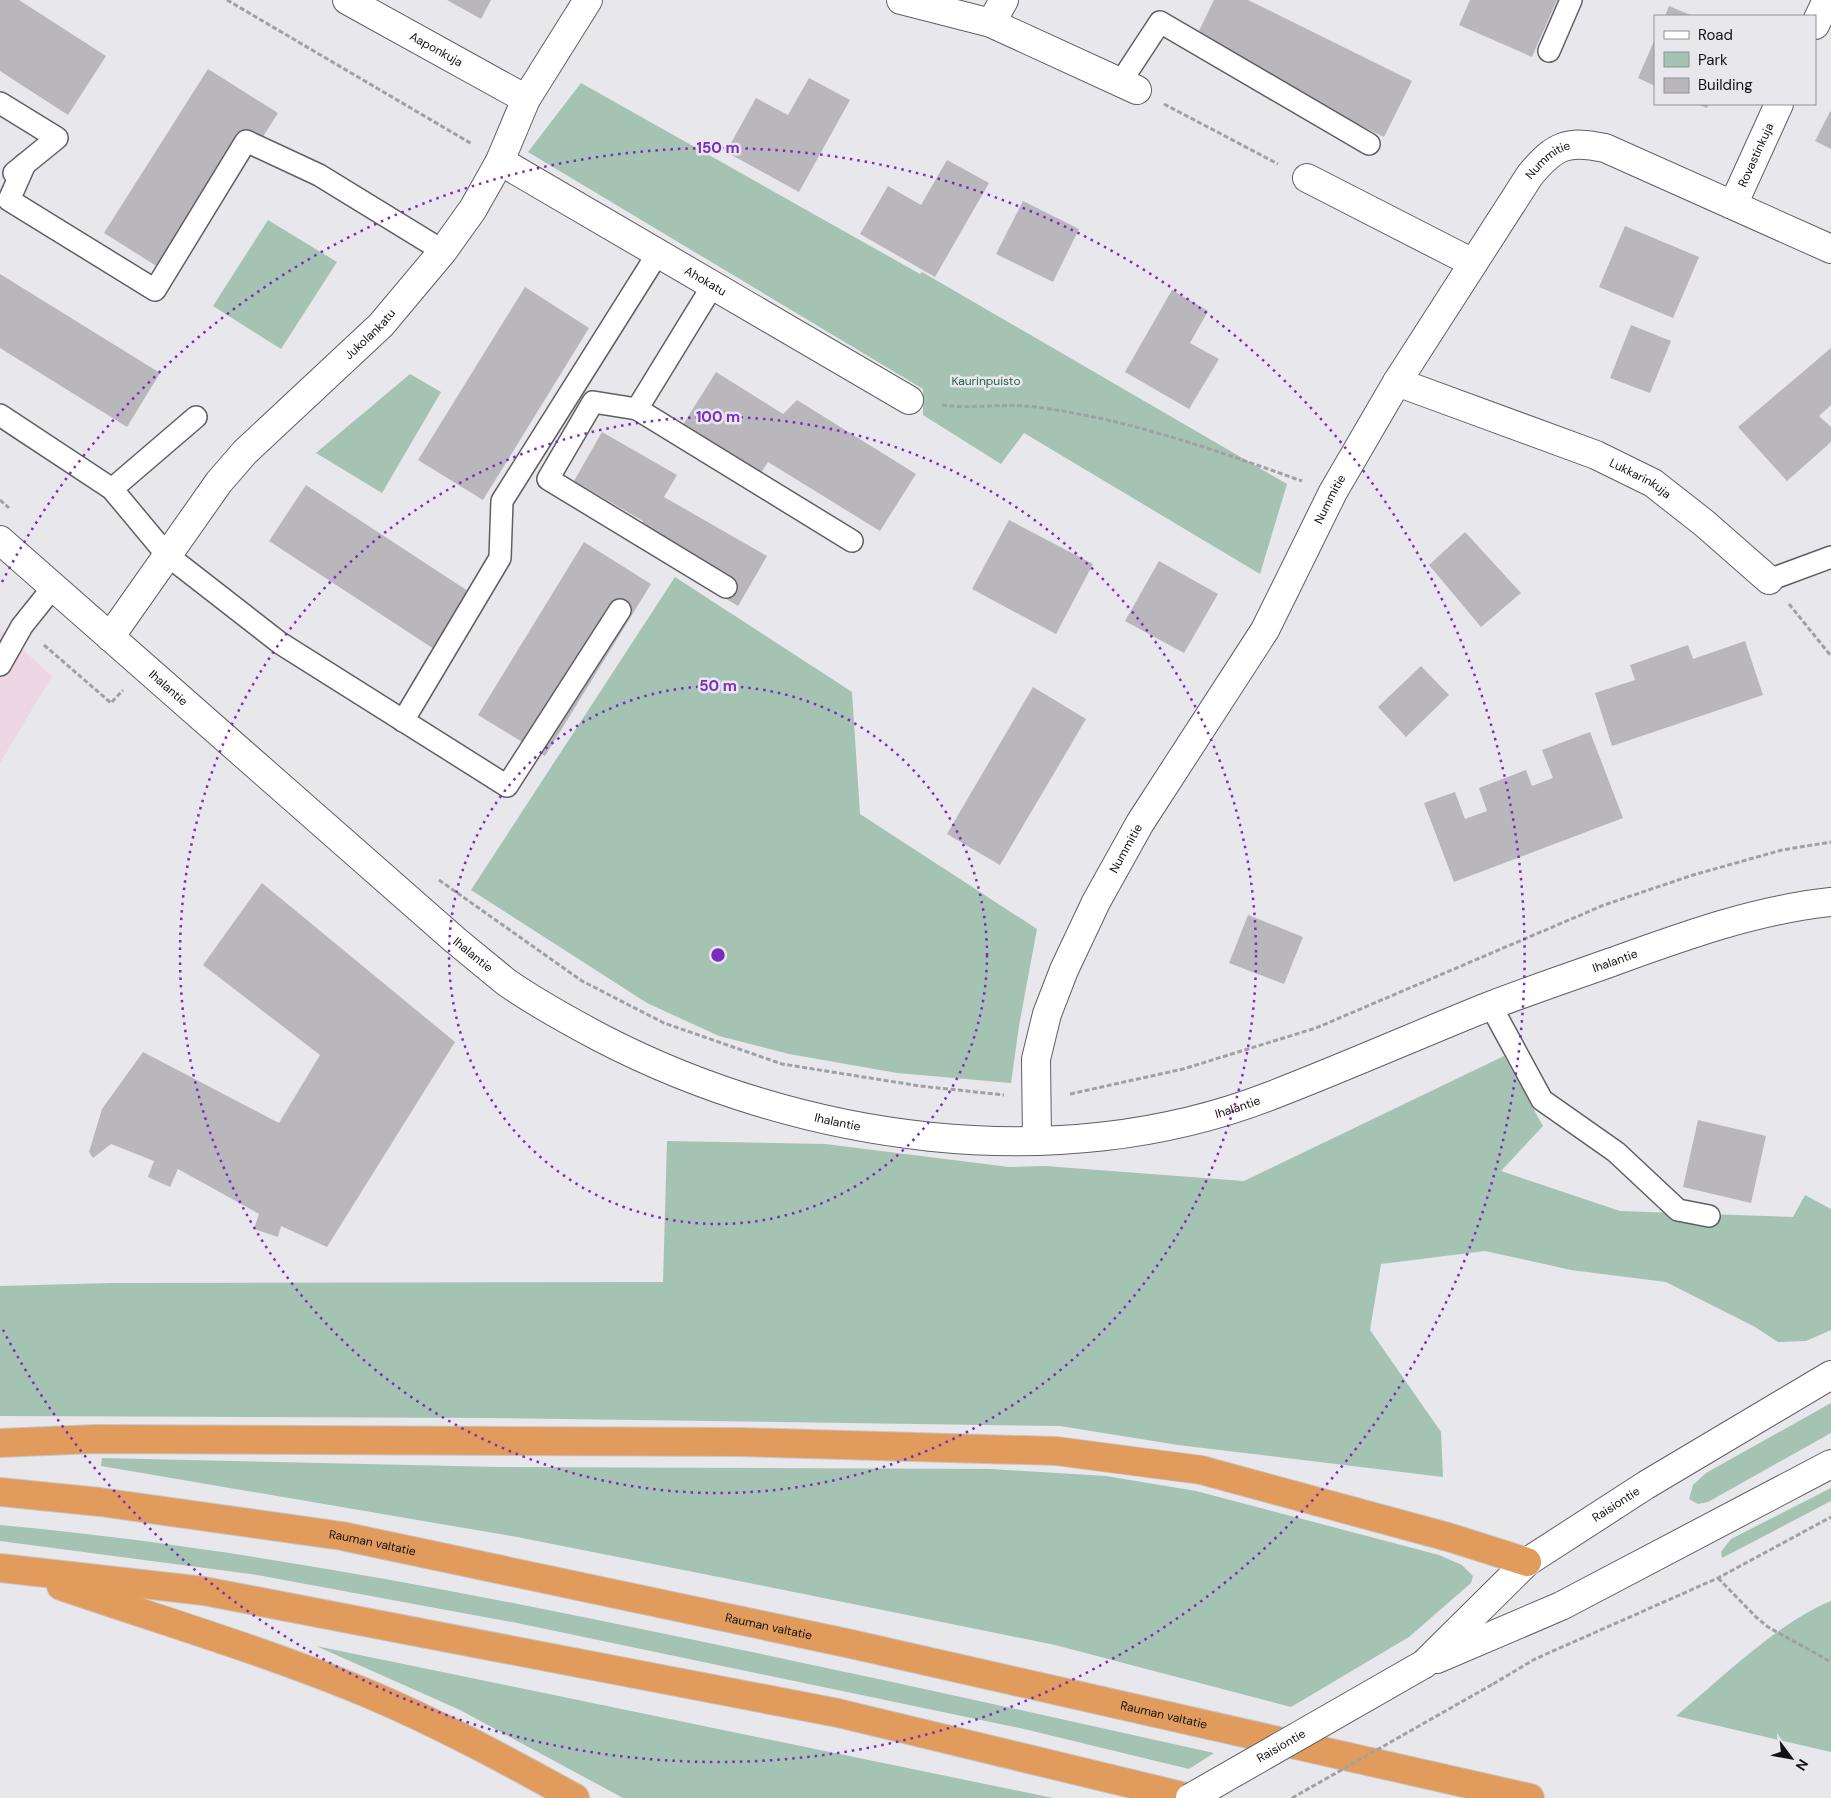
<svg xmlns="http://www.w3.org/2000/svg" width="1831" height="1798" font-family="'DM Sans',sans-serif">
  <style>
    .commercial { fill: #edd7e4 }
    .green { fill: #a5c3b2 }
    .building { fill: #b9b7bc }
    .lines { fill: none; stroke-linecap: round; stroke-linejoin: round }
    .service-casing { stroke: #605f64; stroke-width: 24 }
    .minor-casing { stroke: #605f64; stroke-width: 30 }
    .tertiary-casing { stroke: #605f64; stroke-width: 30 }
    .secondary-casing { stroke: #605f64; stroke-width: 30 }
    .motorway-casing { stroke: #c6c6c6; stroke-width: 30 }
    .path { stroke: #a1a0a4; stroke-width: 3; stroke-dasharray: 5 2.5; stroke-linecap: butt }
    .service { stroke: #fff; stroke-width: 21 }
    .minor { stroke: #fff; stroke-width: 28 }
    .tertiary { stroke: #fff; stroke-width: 28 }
    .secondary { stroke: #fff; stroke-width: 28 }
    .motorway { stroke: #e19c5d; stroke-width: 28 }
    .secondary-bridge-casing { stroke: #605f64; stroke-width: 30; stroke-linecap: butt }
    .path-bridge { stroke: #a1a0a4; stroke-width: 3; stroke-dasharray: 5 2.5; stroke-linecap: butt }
    .secondary-bridge { stroke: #fff; stroke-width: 28 }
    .ring { fill: none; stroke: #7b2cbf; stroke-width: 2.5; stroke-dasharray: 2.5 5 }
    .labels { text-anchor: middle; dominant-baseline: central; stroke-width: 5; stroke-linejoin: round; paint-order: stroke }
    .street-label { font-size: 12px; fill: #121213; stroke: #e8e7ec }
    .park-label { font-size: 12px; fill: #216245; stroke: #e8e7ec }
    .centre { fill: #7b2cbf; stroke: #e8e7ec; stroke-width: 2.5 }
    .ring-label { font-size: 15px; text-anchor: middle; font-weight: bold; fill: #7b2cbf; stroke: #e8e7ec; stroke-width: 5; stroke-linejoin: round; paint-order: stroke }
  </style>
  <rect width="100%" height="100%" fill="#e8e7ec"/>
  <polygon class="commercial" points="0,629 52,676 0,763"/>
  <g class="green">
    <polygon points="581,83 920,274 922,272 1287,484 1260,574 1024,433 1001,464 923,415 923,389 528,152"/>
    <polygon points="268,220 337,262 281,349 213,306"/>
    <polygon points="410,374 441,392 382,493 316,453"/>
    <polygon points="675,577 852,692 860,814 1037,929 1019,1026 1011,1083 897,1073 789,1054 719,1036 647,1003 471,890"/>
    <polygon points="1504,1056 1543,1126 1501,1171 1620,1211 1793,1217 1805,1195 1831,1209 1831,1330 1806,1341 1778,1342 1755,1327 1666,1282 1571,1270 1485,1251 1381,1264 1370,1330 1441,1432 1443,1477 1178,1445 1060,1426 487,1418 0,1416 0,1286 112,1283 663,1282 667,1141 825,1144 1009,1167 1045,1166 1244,1181"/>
    <polygon points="1831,1403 1831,1433 1708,1502 1698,1504 1689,1499 1693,1485 1706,1473"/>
    <polygon points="102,1458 500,1467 991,1469 1106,1476 1196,1491 1439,1555 1462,1565 1473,1576 1471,1583 1409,1637 1291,1707 1055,1645 779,1589 517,1537 101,1466"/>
    <polygon points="1831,1488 1831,1501 1722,1558 1721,1552 1731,1539"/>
    <path d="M0,1525C229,1546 455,1590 680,1637C858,1674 1036,1713 1214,1753L1189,1769L1024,1729L517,1623L257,1575L0,1541Z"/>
    <path d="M1831,1601V1752L1676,1716C1721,1679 1777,1623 1831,1601Z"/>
    <polygon points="316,1646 1053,1798 623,1798 460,1710"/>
  </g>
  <g class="building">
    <polygon points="0,0 19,0 106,56 68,115 0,71"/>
    <polygon points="447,0 491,0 481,19"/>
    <polygon points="1214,0 1248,0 1412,81 1384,137 1193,43"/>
    <polygon points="1470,0 1557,0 1532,57 1459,25"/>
    <polygon points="1669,6 1693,16 1665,16"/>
    <polygon points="1655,39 1655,86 1638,78"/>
    <polygon points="208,69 278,113 174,277 104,233"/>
    <polygon points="809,78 850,100 799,192 726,152 756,98 788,115"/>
    <polygon points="1696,104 1709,104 1707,108"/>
    <polygon points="1831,110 1831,149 1815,141"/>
    <polygon points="947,160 989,183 935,277 860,234 888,186 921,205"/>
    <polygon points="1023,201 1079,229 1053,282 996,254"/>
    <polygon points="1625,226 1699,257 1673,318 1599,287"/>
    <polygon points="0,274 160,373 127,427 0,348"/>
    <polygon points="525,287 589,328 483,500 418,460"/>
    <polygon points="1172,290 1208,311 1190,343 1219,359 1189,409 1125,372"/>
    <polygon points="1631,325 1671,341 1650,393 1610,378"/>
    <polygon points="1831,348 1831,405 1819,416 1831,427 1831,442 1787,481 1738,427"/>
    <polygon points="716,372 783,414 797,400 916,474 880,531 768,462 757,479 679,431"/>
    <polygon points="602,432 677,475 664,497 767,556 738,606 631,543 643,521 574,481"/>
    <polygon points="306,485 474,595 437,651 269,541"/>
    <polygon points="1009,520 1093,564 1056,634 972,589"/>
    <polygon points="1465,532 1521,593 1481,627 1429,565"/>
    <polygon points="584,542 651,584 545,756 478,715"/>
    <polygon points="1159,561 1218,594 1184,653 1125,621"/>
    <polygon points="1745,641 1763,695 1612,746 1595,693 1635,680 1630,665 1688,645 1693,659"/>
    <polygon points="1421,666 1449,695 1406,737 1378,707"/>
    <polygon points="1033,687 1086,719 1000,865 947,834"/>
    <polygon points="1590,732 1623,818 1454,882 1424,803 1455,792 1465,819 1487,811 1479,788 1526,770 1532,786 1553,778 1542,750"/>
    <polygon points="262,883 455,1042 327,1247 281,1226 278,1237 254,1229 259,1214 178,1169 170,1187 148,1177 154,1161 111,1144 93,1158 89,1152 102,1109 143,1052 279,1123 320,1055 203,965"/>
    <polygon points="1248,915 1303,937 1284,984 1229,963"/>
    <polygon points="1698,1120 1766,1136 1751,1203 1683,1187"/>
  </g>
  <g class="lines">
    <defs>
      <g id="service">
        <polyline points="1549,51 1571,0"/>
        <polyline points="1120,83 1160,22 1369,144"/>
        <polyline points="0,103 57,138 14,173"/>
        <polyline points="25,164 9,200 155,290 246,141 319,175 443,251"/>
        <polyline points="637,409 713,285"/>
        <polyline points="0,415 112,489 167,555 280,643 507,786 620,610"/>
        <polyline points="112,489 196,417"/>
        <polyline points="1769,580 1831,557"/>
        <polyline points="726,587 548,479 593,402 637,409 852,541"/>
        <polyline points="0,665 22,626 54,586"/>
        <polyline points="403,721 500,558 502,501 658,253"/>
        <polyline points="1491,1006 1542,1100 1616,1152 1678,1210 1709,1216"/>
      </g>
      <g id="minor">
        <path id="s1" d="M347,0L526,99"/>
        <polyline points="901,0 991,23 1137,90"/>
        <polyline points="991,23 1004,0"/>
        <polyline points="1815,25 1827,0"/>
        <path id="s2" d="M500,161L909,400"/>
        <polyline points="1307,178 1473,263"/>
        <path id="s3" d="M1733,205L1779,104"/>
        <path id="s4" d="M1397,382L1596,455L1653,483L1704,523L1769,580"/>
        <path id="s5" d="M110,637L219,482L245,452L381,325L443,251L473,209L500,161L526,99L588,0"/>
        <path id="s6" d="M1037,1140L1036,1059L1047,1014L1064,970L1096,902L1140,823L1265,630L1333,492L1397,382L1530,175C1555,145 1567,140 1605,148L1831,249"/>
      </g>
      <g id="tertiary">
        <path id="s7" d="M0,540L455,940C472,954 489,968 506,982C536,1003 569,1021 601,1038C800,1141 1056,1179 1270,1096C1343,1068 1415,1036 1487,1007C1528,991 1570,977 1612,962C1684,936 1755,910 1831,902"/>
      </g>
      <g id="secondary">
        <polyline points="1437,1659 1561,1606 1831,1464"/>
        <path id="s8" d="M1424,1664L1527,1562L1646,1485L1831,1375"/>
      </g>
      <g id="motorway">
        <polyline points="0,1443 96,1439 740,1442 1056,1451 1201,1470 1448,1537 1527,1562"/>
        <path id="s9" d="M0,1492L100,1502L342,1536L851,1644L1530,1798"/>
        <polyline points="0,1568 204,1591 838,1713 1190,1798"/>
        <path d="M61,1586C163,1621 268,1652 369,1694C440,1724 508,1761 575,1798"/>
      </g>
    </defs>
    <use href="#service" class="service-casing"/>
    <use href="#minor" class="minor-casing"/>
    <use href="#tertiary" class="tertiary-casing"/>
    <use href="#secondary" class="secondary-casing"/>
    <use href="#motorway" class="motorway-casing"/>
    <g class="path">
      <polyline points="227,0 472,144"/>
      <polyline points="1164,104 1278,164"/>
      <path d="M942,405C973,409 1005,403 1036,407C1128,419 1215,450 1302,481"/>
      <polyline points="0,500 9,508"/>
      <polyline points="1789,604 1831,656"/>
      <polyline points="44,645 111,703 123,690"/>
      <polyline points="439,880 582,981 664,1023 782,1064 920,1086 1004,1095"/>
      <polyline points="1070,1094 1183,1069 1316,1028 1604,905 1693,875 1782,850 1831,842"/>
      <polyline points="1718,1578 1756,1617 1768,1627 1831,1662"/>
      <polyline points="1493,1684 1535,1659 1718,1578 1831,1517"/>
    </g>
    <use href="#service" class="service"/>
    <use href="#minor" class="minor"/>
    <use href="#tertiary" class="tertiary"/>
    <use href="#secondary" class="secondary"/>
    <use href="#motorway" class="motorway"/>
    <defs>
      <g id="secondary-bridge">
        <path id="s10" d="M1190,1798L1424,1664"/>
      </g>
    </defs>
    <use href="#secondary-bridge" class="secondary-bridge-casing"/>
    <polyline class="path-bridge" points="1292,1798 1493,1684"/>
    <use href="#secondary-bridge" class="secondary-bridge"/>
  </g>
  <g class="ring">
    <circle cx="718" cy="955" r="269"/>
    <circle cx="718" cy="955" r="538"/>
    <path d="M2 582A807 807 0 1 1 2 1328"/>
  </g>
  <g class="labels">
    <g class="street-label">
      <text stroke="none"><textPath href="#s1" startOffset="102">Aaponkuja</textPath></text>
      <text stroke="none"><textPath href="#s3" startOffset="55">Rovastinkuja</textPath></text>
      <text stroke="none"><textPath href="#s6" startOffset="1121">Nummitie</textPath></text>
      <text stroke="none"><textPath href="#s2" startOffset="238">Ahokatu</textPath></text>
      <text stroke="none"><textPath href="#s5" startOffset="401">Jukolankatu</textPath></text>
      <text stroke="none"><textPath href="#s4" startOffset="262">Lukkarinkuja</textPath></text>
      <text stroke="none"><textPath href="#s6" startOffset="716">Nummitie</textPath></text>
      <text stroke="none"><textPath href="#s7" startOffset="224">Ihalantie</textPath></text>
      <text stroke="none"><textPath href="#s6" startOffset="311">Nummitie</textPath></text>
      <text stroke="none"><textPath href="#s7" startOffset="629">Ihalantie</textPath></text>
      <text stroke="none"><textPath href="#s7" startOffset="1844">Ihalantie</textPath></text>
      <text stroke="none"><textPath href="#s7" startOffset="1439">Ihalantie</textPath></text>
      <text stroke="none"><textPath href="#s7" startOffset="1034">Ihalantie</textPath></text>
      <text stroke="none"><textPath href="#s8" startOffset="251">Raisiontie</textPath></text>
      <text stroke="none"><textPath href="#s9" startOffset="376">Rauman valtatie</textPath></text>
      <text stroke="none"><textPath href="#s9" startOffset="781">Rauman valtatie</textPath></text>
      <text stroke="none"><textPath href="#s9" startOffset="1186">Rauman valtatie</textPath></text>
      <text stroke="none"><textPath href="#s10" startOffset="105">Raisiontie</textPath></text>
    </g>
    <g class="park-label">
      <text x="986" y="381">Kaurinpuisto</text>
    </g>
  </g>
  <circle cx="718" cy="955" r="8" class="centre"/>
  <g class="ring-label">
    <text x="718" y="153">150 m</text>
    <text x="718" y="422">100 m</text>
    <text x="718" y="691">50 m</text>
  </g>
  <rect x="1654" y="15" width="162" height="90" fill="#e8e7ec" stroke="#929295"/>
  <rect x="1664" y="31" width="25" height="8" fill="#ffffff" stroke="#929295"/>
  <text x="1698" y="40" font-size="15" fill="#121213">Road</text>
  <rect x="1664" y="52" width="25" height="15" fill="#a5c3b2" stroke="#929295"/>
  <text x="1698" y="65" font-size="15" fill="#121213">Park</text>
  <rect x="1664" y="78" width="25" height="15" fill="#b9b7bc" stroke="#929295"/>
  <text x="1698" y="90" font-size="15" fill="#121213">Building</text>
  <g transform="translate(1791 1758) rotate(122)" stroke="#e8e7ec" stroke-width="4" paint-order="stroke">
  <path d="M0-4L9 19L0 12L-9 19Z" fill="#121213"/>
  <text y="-8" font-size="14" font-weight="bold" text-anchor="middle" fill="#121213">N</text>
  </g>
</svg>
